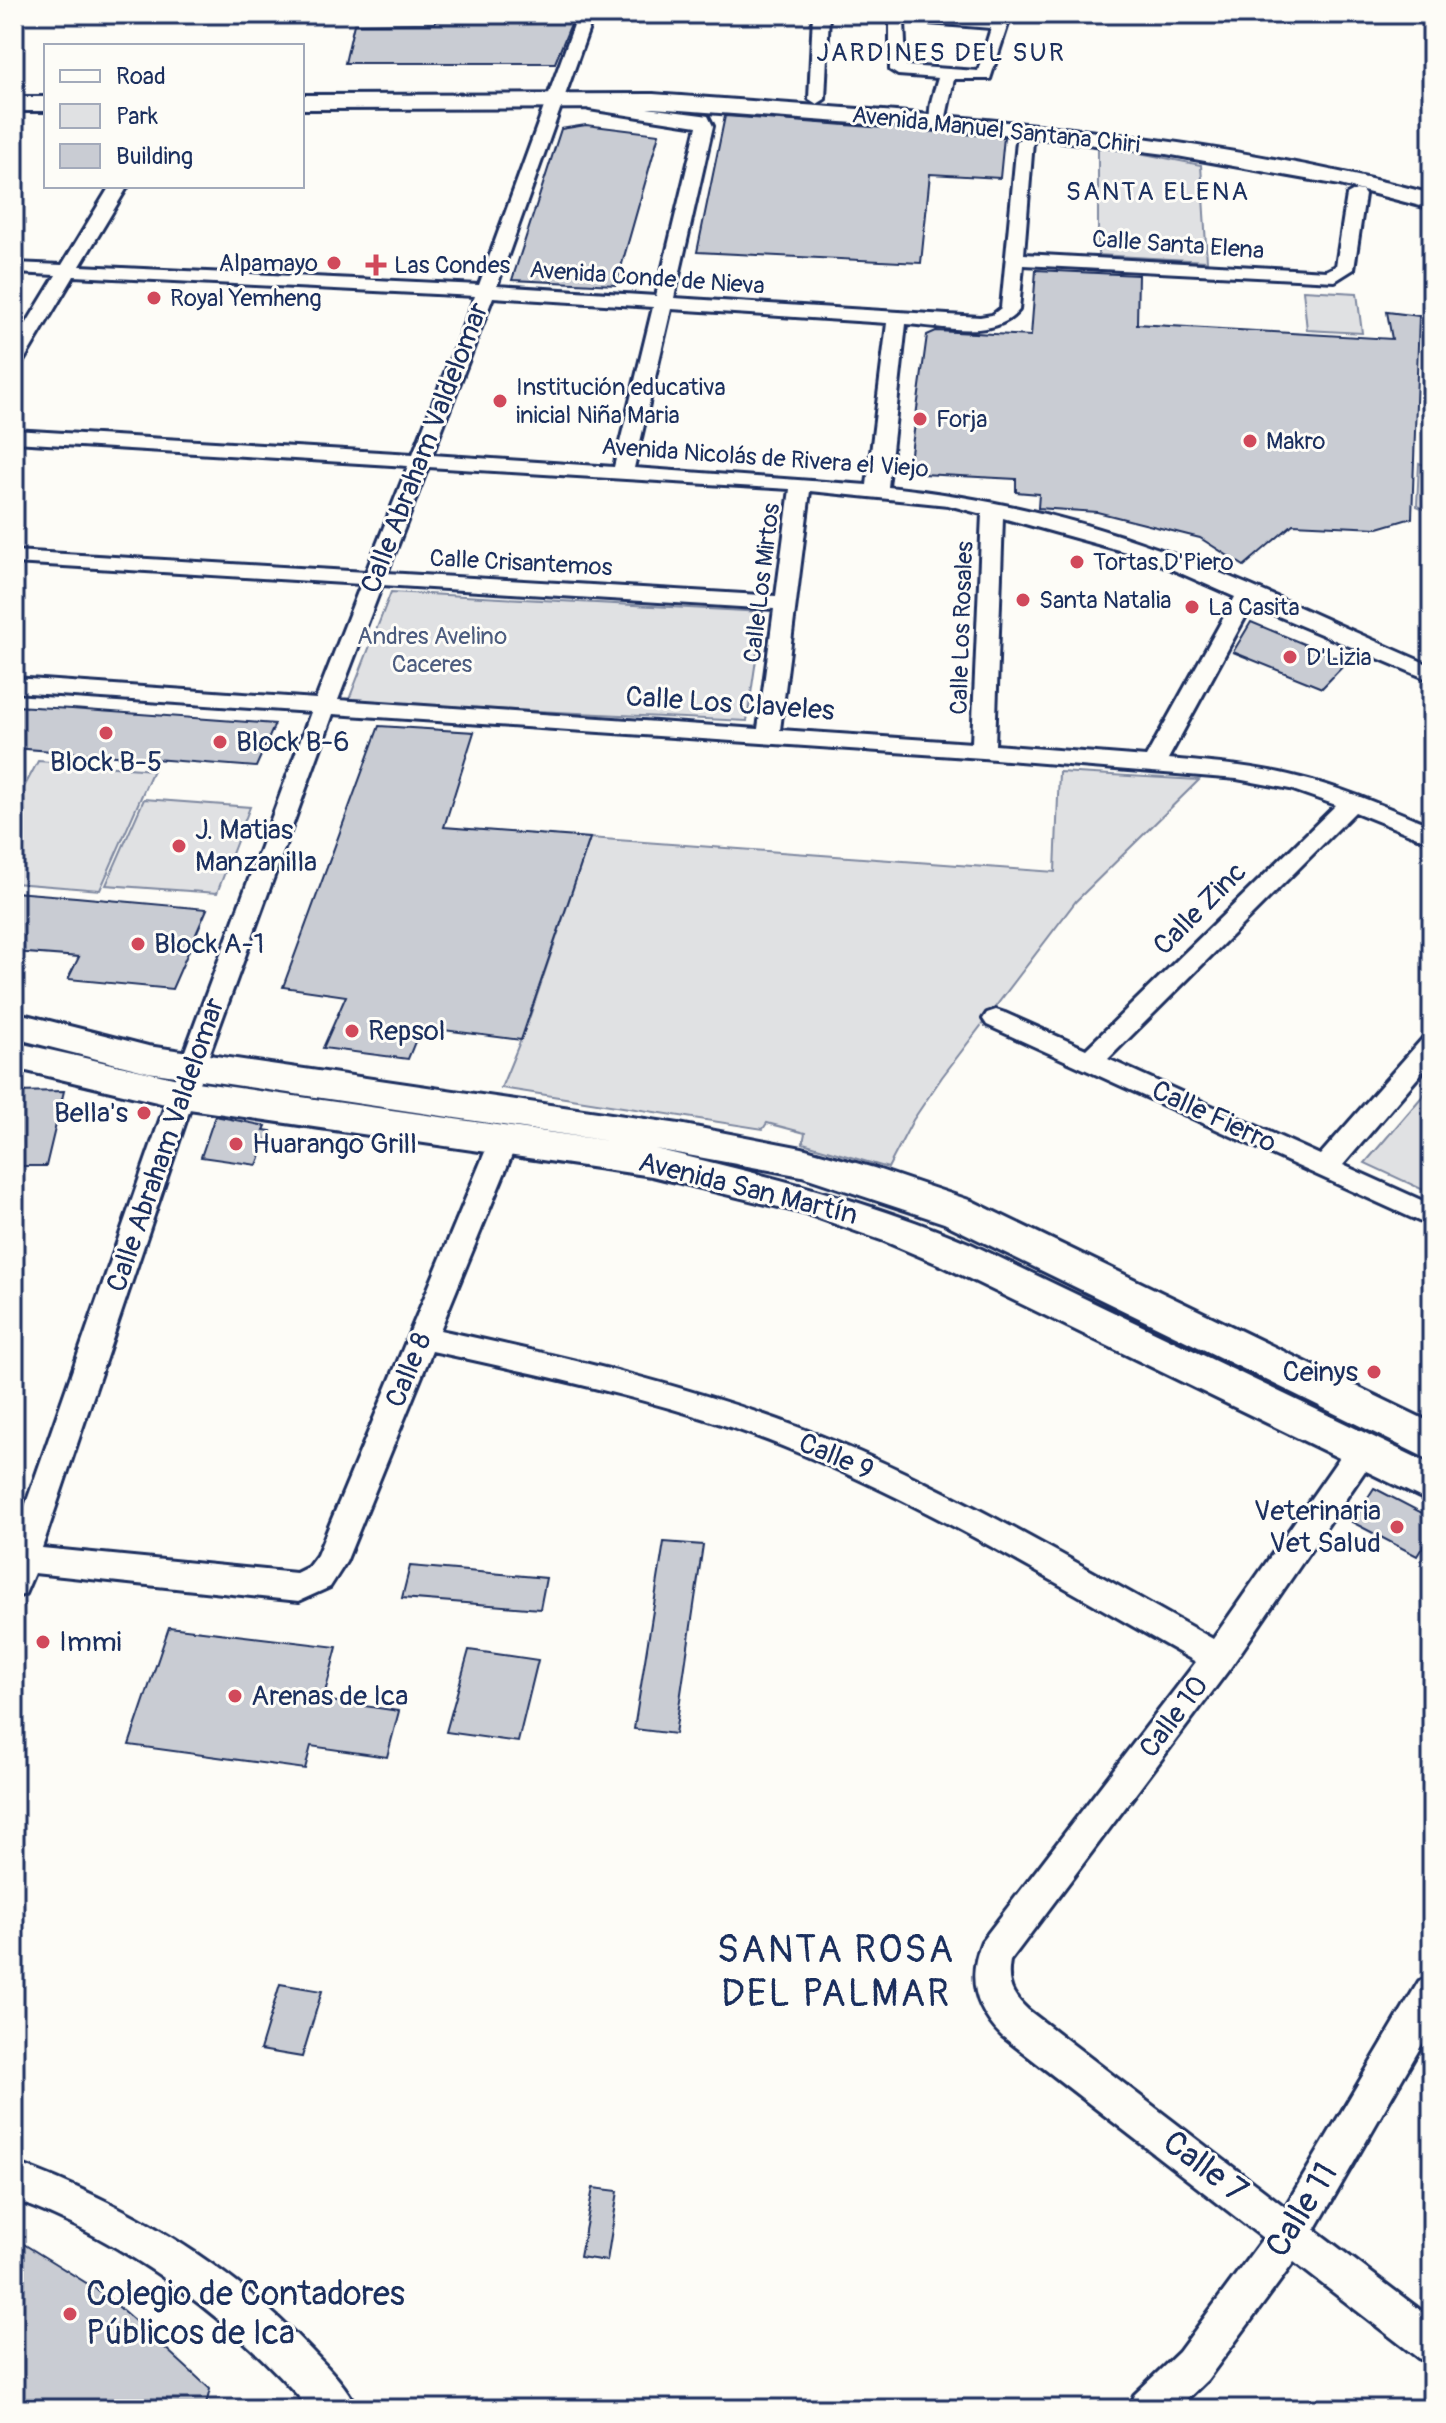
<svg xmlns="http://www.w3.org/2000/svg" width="1446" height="2423" font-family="Pangolin,sans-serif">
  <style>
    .green { fill: #e0e1e3; stroke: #7e88a0; stroke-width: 2 }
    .building { fill: #c9ccd3; stroke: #1b2f5e; stroke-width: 2 }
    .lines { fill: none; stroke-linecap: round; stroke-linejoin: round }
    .street-casing { stroke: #1b2f5e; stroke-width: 6 }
    .secondary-casing { stroke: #1b2f5e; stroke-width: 6 }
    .street { fill: #fdfcf7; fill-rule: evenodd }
    .secondary { fill: #fdfcf7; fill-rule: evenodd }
    .poi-dot { fill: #d1495b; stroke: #fdfcf7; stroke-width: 3 }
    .labels { text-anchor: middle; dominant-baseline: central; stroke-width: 6; stroke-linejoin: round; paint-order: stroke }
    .far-street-label { font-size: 24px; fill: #1b2f5e; stroke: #fdfcf7 }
    .far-poi-label { font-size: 24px; fill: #1b2f5e; stroke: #fdfcf7; text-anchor: start }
    .far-park-label { font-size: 24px; fill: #4c5c7f; stroke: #fdfcf7 }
    .far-neighbourhood-label { font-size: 26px; letter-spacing: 2px; fill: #1b2f5e; stroke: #fdfcf7 }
    .street-label { font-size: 28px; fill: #1b2f5e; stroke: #fdfcf7 }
    .poi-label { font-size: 28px; fill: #1b2f5e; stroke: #fdfcf7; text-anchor: start }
    .near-street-label { font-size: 34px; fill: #1b2f5e; stroke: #fdfcf7 }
    .near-poi-label { font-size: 34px; fill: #1b2f5e; stroke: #fdfcf7; text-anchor: start }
    .near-quarter-label { font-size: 38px; letter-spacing: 2px; fill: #1b2f5e; stroke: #fdfcf7 }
  </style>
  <rect width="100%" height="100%" fill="#fdfcf7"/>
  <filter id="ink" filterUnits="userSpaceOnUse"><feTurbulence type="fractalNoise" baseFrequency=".0125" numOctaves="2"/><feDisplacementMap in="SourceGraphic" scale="16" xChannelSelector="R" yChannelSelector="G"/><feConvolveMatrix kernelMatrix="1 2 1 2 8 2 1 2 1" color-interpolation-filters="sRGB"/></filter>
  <g filter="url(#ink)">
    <g class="green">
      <polygon points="1098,145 1201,165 1207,261 1098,255"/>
      <polygon points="1303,290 1357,293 1362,333 1307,330"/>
      <polygon points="1419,463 1432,468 1432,512 1417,506"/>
      <polygon points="391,592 763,612 747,721 348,702"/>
      <polygon points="38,761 153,770 100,890 14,883 14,806"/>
      <polygon points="1059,772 1199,780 1076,901 942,1077 913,1120 888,1168 803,1143 805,1133 767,1123 763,1129 501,1088 528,1022 590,838 1055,872"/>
      <polygon points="144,799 250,807 217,893 106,885"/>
      <polygon points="1432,1085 1432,1194 1365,1163"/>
    </g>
    <g class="building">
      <polygon points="437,14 575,14 555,63 345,63 354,24 435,23"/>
      <polygon points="725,116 1004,137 1000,178 930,174 921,263 697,252"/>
      <polygon points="586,125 659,134 616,285 512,280 561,129"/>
      <polygon points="1036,270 1138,275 1137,324 1392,339 1387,312 1419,316 1412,518 1378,528 1293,524 1244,566 1200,538 1097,512 1038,508 1039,494 1016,492 1016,479 922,474 909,468 927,335 936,331 1031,336"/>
      <polygon points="1251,622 1347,662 1322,688 1233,652"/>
      <polygon points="14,706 72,709 275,724 256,767 14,748"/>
      <polygon points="379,726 474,732 444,827 590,838 521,1040 421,1027 408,1059 323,1048 346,996 283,987"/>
      <polygon points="14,892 76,897 207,909 172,989 68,979 79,957 14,952"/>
      <polygon points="64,1091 46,1166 14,1166 14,1092"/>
      <polygon points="215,1116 266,1126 264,1130 271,1131 257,1165 201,1157"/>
      <polygon points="1374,1488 1432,1518 1432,1532 1417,1556 1352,1522"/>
      <polygon points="664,1542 703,1545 675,1734 634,1729"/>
      <polygon points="410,1566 546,1578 540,1609 402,1598"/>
      <polygon points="169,1627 337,1647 323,1700 399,1711 387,1757 311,1746 305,1769 129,1745"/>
      <polygon points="469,1650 538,1660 518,1742 446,1732"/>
      <polygon points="280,1984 322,1991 302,2057 260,2050"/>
      <polygon points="593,2188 618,2191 607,2261 580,2257"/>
      <polygon points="14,2238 104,2294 150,2334 210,2389 205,2409 14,2409"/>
    </g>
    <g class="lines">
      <defs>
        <g id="street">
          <path d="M578,14H594L497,286L656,296L697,126L589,109L578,100L586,95L600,102L702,115L708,116L713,126L674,298L980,317L992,315L1001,308L1017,141L1025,136L1033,141L1024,254L1326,271L1336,266L1347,195L1356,190L1362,191L1365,195L1354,269L1335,281L1023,265L1019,310C994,341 941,326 906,324L888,487C979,496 1072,517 1159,549C1251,583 1341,627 1432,666V681L1252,605L1168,759C1212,763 1255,766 1297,777C1344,788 1388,808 1432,826V843L1355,812L1108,1059L1320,1155L1423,1038L1432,1035V1061L1343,1165L1432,1205V1227L987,1025L983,1019L987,1013L996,1010L1005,1013L1086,1049L1336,805L1290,789L1237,779L983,758L333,714L195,1094L42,1548L296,1573L308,1567L317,1555L490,1140L494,1133L504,1130L514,1133L518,1140L440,1330C562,1357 686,1384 803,1429C946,1484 1079,1565 1213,1639L1351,1441L1362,1438L1373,1441L1377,1450L1373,1459L1230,1668L1010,1961C1006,1984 1012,1995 1028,2010L1285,2207L1419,1981L1432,1976V2027L1315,2230L1432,2319V2364L1418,2358L1294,2262L1207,2380L1177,2409H1128L1134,2395L1179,2352L1263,2238L1002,2036C974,2008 967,1977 982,1941L1196,1662C1060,1586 927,1504 782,1446C670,1402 550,1377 432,1351L346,1562L330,1587L299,1601L34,1573L25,1594L14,1598V1538L169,1094L311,712L14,692V678L316,699L361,584L14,563V551L366,572L408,466L14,442V430L413,454L475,296L74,276L24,360L14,366V344L56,275L14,273V263L62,265L110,186H128L80,266L479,285ZM493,297L653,307L614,467L432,455ZM671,309L887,323L867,485L634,468ZM428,467L790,489L776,596L387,573ZM810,491L948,505L982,514L972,743L780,730ZM1003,518L1144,557L1235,597L1146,757L995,745ZM382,585L774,609L758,729L338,700Z"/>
          <polygon points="813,14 829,14 825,99 817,104 809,99"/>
          <path d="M890,14L1000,19L1008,24L990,79H954L944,126H932C926,110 934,93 938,78L898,75L890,70ZM904,21L991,28L978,71L906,66Z"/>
          <path d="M14,2162C125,2202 231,2265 312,2351C329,2369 348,2387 357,2409H310C231,2318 128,2241 14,2200Z"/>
        </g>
        <g id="secondary">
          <path d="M653,94C915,113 1177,127 1432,194V209L1340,185L1166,154L1016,135L653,108L302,109V95Z"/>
          <rect x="14" y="97" width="32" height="14"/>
          <path d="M14,1012L148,1046L679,1124L802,1148L874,1168L972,1201L1432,1423V1461L944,1223L802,1176L655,1149C766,1175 866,1200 971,1244L1432,1465V1503L943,1266L884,1241L807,1214L652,1176L182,1108L14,1068V1042L182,1080L609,1141L148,1072L14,1038Z"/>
        </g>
      </defs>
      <use href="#street" class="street-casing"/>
      <use href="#secondary" class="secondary-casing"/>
      <use href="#street" class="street"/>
      <use href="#secondary" class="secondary"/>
    </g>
  </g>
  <g class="poi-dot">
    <circle cx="334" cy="263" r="8"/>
    <path d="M372 253h8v8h8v8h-8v8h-8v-8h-8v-8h8z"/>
    <circle cx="154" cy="298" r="8"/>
    <circle cx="500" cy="401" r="8"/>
    <circle cx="920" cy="419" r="8"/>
    <circle cx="1250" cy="441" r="8"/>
    <circle cx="1077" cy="562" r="8"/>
    <circle cx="1023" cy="600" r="8"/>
    <circle cx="1192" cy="607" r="8"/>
    <circle cx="1290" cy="657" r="8"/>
    <circle cx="106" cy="733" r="8"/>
    <circle cx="220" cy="742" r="8"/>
    <circle cx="179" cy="846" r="8"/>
    <circle cx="138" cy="944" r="8"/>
    <circle cx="352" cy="1031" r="8"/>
    <circle cx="144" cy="1113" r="8"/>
    <circle cx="236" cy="1144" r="8"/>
    <circle cx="1374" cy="1372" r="8"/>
    <circle cx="1397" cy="1527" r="8"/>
    <circle cx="43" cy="1642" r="8"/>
    <circle cx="235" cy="1696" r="8"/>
    <circle cx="70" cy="2314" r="8"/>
  </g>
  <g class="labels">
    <g class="far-street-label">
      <text transform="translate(996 130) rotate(6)">Avenida Manuel Santana Chiri</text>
      <text transform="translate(1178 245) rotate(4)">Calle Santa Elena</text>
      <text transform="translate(647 278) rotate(4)">Avenida Conde de Nieva</text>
      <text transform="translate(765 458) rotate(4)">Avenida Nicolás de Rivera el Viejo</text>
      <text transform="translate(521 563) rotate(3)">Calle Crisantemos</text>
      <text transform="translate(762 583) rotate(-83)">Calle Los Mirtos</text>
      <text transform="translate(962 628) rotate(-88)">Calle Los Rosales</text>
    </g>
    <g class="far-poi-label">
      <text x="318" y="263" text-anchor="end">Alpamayo</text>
      <text x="394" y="265">Las Condes</text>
      <text x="170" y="298">Royal Yemheng</text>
      <text x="516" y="387">Institución educativa<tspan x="516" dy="28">inicial Niña Maria</tspan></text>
      <text x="936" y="419">Forja</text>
      <text x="1266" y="441">Makro</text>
      <text x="1093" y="562">Tortas D'Piero</text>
      <text x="1039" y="600">Santa Natalia</text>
      <text x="1208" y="607">La Casita</text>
      <text x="1306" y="657">D'Lizia</text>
    </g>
    <g class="far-park-label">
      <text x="432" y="636">Andres Avelino<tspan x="432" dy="28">Caceres</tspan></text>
    </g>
    <g class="far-neighbourhood-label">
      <text x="941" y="53">JARDINES DEL SUR</text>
      <text x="1158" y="192">SANTA ELENA</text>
    </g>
    <g class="street-label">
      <text transform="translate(425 448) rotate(-69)">Calle Abraham Valdelomar</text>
      <text transform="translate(730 704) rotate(4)">Calle Los Claveles</text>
      <text transform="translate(1200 909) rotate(-45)">Calle Zinc</text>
      <text transform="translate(1214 1117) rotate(25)">Calle Fierro</text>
      <text transform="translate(166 1145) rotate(-71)">Calle Abraham Valdelomar</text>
      <text transform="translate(748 1189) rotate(14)">Avenida San Martín</text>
      <text transform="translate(409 1370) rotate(-68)">Calle 8</text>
      <text transform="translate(836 1457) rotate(23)">Calle 9</text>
      <text transform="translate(1174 1717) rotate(-53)">Calle 10</text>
    </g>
    <g class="poi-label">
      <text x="236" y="742">Block B-6</text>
      <text x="106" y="762" text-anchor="middle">Block B-5</text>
      <text x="195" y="830">J. Matias<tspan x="195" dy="32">Manzanilla</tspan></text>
      <text x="154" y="944">Block A-1</text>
      <text x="368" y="1031">Repsol</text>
      <text x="128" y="1113" text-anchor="end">Bella's</text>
      <text x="252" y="1144">Huarango Grill</text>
      <text x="1358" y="1372" text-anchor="end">Ceinys</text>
      <text x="1381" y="1511" text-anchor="end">Veterinaria<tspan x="1381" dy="32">Vet Salud</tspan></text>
      <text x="59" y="1642">Immi</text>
      <text x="251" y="1696">Arenas de Ica</text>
    </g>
    <g class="near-street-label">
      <text transform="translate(1205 2167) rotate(37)">Calle 7</text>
      <text transform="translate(1302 2210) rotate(-58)">Calle 11</text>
    </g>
    <g class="near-poi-label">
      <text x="86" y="2294">Colegio de Contadores<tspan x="86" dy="39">Públicos de Ica</tspan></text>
    </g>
    <g class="near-quarter-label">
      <text x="836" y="1950">SANTA ROSA<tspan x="836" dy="44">DEL PALMAR</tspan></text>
    </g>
  </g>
  <rect width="1446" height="2423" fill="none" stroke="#fdfcf7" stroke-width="48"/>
  <rect x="24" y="24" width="1398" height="2375" fill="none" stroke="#1b2f5e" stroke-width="3" filter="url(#ink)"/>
  <rect x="44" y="44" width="260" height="144" fill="#fdfcf7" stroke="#a3aaba" stroke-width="2"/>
  <rect x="60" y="70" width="40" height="12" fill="#fdfcf7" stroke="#a3aaba" stroke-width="2"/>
  <text x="116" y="84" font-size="24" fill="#1b2f5e">Road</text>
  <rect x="60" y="104" width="40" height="24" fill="#e0e1e3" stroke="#a3aaba" stroke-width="2"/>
  <text x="116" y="124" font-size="24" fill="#1b2f5e">Park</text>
  <rect x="60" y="144" width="40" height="24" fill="#c9ccd3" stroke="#a3aaba" stroke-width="2"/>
  <text x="116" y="164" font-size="24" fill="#1b2f5e">Building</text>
</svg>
